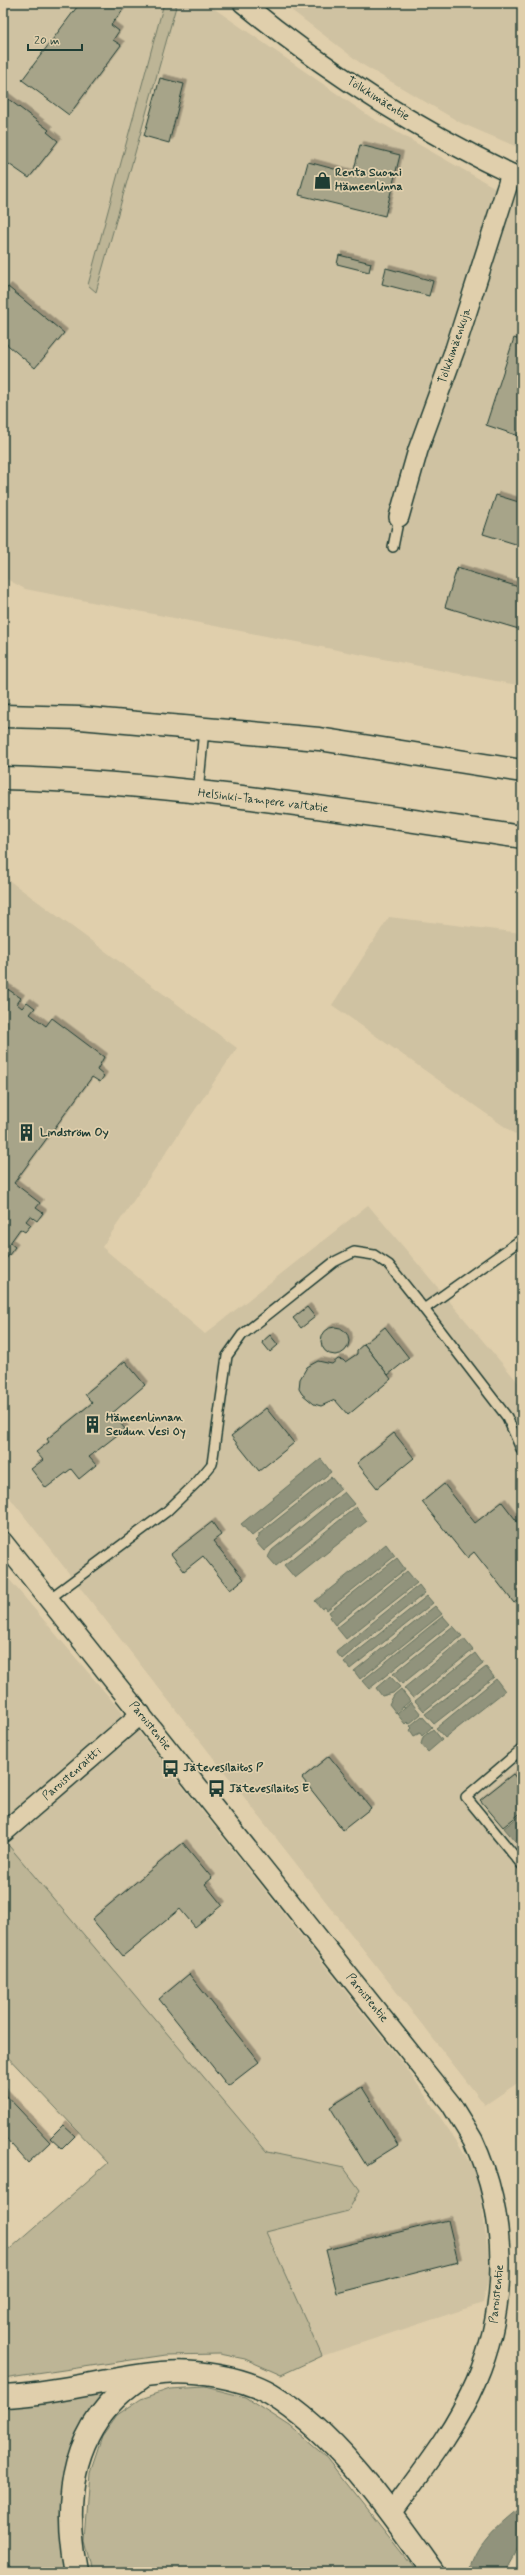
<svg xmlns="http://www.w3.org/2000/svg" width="525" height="2575" font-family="Mynerve,sans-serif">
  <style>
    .built { fill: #cfc2a2 }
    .green { fill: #bdb596; stroke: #6e7965 }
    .water { fill: #91937b; stroke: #63715f }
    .building { fill: #a7a489; stroke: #1f3d34; filter: url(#shadow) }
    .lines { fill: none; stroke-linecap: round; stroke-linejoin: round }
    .lane-casing { stroke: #1f3d34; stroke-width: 12 }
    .street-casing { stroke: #1f3d34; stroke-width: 22 }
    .primary-casing { stroke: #1f3d34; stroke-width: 25 }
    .highway-casing { stroke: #1f3d34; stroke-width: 25 }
    .lane { stroke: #e0cfac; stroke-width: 9 }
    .street { stroke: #e0cfac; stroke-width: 19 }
    .primary { stroke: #e0cfac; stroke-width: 22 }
    .highway { stroke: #e0cfac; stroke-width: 22 }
    .labels { text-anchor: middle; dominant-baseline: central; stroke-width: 3.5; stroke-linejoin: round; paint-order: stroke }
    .street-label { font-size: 12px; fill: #1f3d34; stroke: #e0cfac }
    .poi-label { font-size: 12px; font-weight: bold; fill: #1f3d34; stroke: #e0cfac; text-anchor: start }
  </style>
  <defs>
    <filter id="shadow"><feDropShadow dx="3.5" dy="-3.5" stdDeviation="0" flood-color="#0004"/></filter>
  </defs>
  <rect width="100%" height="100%" fill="#e0cfac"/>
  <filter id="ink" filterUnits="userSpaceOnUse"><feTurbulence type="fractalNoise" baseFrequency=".025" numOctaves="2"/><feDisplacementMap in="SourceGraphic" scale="8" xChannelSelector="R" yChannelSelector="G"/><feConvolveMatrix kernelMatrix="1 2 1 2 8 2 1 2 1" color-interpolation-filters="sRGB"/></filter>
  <g filter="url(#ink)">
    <g class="built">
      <polygon points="3,3 206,3 372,118 522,203 522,686 25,589 3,577"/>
      <polygon points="282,3 522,3 522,149 461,123 363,65"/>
      <polygon points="3,876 237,1048 102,1247 205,1334 368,1205 522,1387 522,2080 485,2105 3,1489"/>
      <polygon points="389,917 522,933 522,1139 332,1005"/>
      <polygon points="3,1572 143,1737 407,2069 460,2146 479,2179 490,2271 483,2303 322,2356 252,2201 3,1842"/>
    </g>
    <g class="green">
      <polygon points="164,3 177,3 96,292 88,285"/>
      <polygon points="4,1840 267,2152 344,2168 360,2190 348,2211 266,2232 322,2356 281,2375 245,2359 220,2354 165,2355 3,2379 3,2255 108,2163 3,2052"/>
      <polygon points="205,2387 245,2397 290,2426 324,2455 417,2572 93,2572 85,2541 90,2472 102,2436 117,2415 141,2399 170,2389"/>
      <polygon points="106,2393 81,2430 70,2572 14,2572 3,2559 3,2405"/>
    </g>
    <g class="water">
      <polygon points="321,1459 331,1472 252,1536 241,1524"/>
      <polygon points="331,1477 341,1489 264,1551 255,1541 259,1537 259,1534"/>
      <polygon points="344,1492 354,1504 276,1566 268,1557 272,1550"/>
      <polygon points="356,1507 367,1521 295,1578 284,1565"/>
      <polygon points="386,1544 395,1556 327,1610 325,1607 322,1609 315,1601"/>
      <polygon points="397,1558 405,1569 335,1625 329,1617 331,1615 329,1612"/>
      <polygon points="407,1571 417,1583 346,1639 337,1628"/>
      <polygon points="419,1585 425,1593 342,1659 336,1652"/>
      <polygon points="427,1596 433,1603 350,1669 344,1662"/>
      <polygon points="435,1606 442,1614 360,1679 354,1671"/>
      <polygon points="443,1616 450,1624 369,1689 362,1681"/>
      <polygon points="453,1626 462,1636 402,1684 393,1674"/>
      <polygon points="464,1639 473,1650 413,1698 404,1688"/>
      <polygon points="475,1653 483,1664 424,1711 415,1701"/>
      <polygon points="486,1667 494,1677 434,1724 425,1714"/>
      <polygon points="390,1676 400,1687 393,1693 382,1696 376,1688"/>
      <polygon points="496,1679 505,1691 445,1738 436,1728"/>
      <polygon points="401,1689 410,1701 396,1713 389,1704 394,1695"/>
      <polygon points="411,1702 421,1714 409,1724 407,1722 405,1724 397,1714"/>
      <polygon points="422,1716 432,1727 422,1736 420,1733 414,1736 410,1730 412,1728 410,1726"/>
      <polygon points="433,1729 442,1740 428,1752 421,1744 423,1737"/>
      <polygon points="522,1814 522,1835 515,1841 504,1828"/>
      <path d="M522,2506V2542L505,2572H470C473,2545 502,2522 522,2506Z"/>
    </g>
    <g class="building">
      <polygon points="80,3 128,3 111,25 119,31 113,40 121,45 69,115 22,80"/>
      <polygon points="160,78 184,84 169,143 144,136"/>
      <polygon points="3,95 49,130 47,132 58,141 29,178 3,160"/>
      <polygon points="360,145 400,155 385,216 299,195 308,162 353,174"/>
      <polygon points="339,255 371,263 369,272 337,264"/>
      <polygon points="386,268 433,281 429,296 382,284"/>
      <polygon points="8,287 64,333 35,368 3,341 3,293"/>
      <polygon points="514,338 522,341 522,437 486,425"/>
      <polygon points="496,495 522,503 522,546 483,534"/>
      <polygon points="457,568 522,588 522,630 445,607"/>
      <polygon points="3,986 21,998 17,1004 22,1008 27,1002 35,1008 30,1014 46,1026 52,1018 104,1057 97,1070 104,1076 100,1082 92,1077 14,1183 40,1203 36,1208 43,1213 37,1221 30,1216 26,1221 31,1225 25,1232 20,1229 10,1243 15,1247 6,1259 3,1257"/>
      <polygon points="307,1307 315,1317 301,1328 293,1318"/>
      <circle cx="335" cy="1341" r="14"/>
      <polygon points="385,1327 409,1358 388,1375 364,1344"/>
      <polygon points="270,1335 278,1345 270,1352 262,1342"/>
      <polygon points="364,1344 391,1379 348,1415 335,1400 321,1406 314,1404 302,1394 299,1389 300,1379 307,1367 318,1361 332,1364 338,1359 343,1360 345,1362 357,1354 357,1350"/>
      <polygon points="125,1361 145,1385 109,1416 114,1422 117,1419 125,1429 89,1457 96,1465 79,1479 71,1469 46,1488 31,1469 43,1460 36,1452 49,1442 47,1439 92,1403 85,1394"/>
      <polygon points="266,1408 294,1443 259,1471 231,1436"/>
      <polygon points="394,1433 414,1458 377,1488 357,1463"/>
      <polygon points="444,1484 475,1523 502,1502 522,1528 522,1597 514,1603 474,1552 467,1558 422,1502"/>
      <polygon points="212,1522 221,1535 213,1541 244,1579 230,1590 203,1556 184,1571 171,1554"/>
      <polygon points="329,1756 371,1808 343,1830 302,1778"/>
      <polygon points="513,1774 522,1785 522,1812 503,1827 480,1800"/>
      <polygon points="183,1843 212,1878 205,1884 222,1905 195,1927 180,1909 123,1956 92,1919"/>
      <polygon points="189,1974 259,2062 228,2086 159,1999"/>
      <polygon points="362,2087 398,2145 366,2165 330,2107"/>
      <polygon points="3,2092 50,2142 28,2163 3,2135"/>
      <polygon points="63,2125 75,2136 62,2149 50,2138"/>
      <polygon points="448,2220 458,2262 337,2293 326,2250"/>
    </g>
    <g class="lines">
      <defs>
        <g id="lane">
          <polyline points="393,547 399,517"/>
          <polyline points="198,793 204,729"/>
          <polyline points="424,1309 507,1417 522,1451"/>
          <polyline points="49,1599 166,1512 197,1482 212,1464 227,1356 242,1335 334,1262 354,1252 374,1255 389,1265 424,1309 522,1239"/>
          <polyline points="522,1749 466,1797 522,1865"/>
        </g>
        <g id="street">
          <path d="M243,3C327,72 423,133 522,179"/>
          <polyline points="399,517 418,450 455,349 511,174"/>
          <path d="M3,1542L451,2104C458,2116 466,2128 473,2140C508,2215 509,2305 476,2381C455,2430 422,2471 391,2513"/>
          <polyline points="3,1833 141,1714"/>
        </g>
        <g id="primary">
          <path d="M3,2396C55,2394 110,2378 162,2373C195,2370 242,2377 271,2394C338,2435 388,2509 433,2572"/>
          <path d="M77,2572C62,2497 72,2423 140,2378"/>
        </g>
        <g id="highway">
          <polyline points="3,716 80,718 319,739 522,771"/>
          <path d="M3,778C176,782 351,812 522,837"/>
        </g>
      </defs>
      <use href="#lane" class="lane-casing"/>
      <use href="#street" class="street-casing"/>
      <use href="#primary" class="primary-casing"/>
      <use href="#highway" class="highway-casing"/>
      <use href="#lane" class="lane"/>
      <use href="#street" class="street"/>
      <use href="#primary" class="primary"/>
      <use href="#highway" class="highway"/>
    </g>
  </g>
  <defs>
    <symbol id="shop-bare" viewBox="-9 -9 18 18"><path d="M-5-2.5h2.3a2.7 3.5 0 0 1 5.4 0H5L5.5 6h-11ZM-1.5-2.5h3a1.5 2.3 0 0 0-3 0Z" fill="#1f3d34" stroke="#e0cfac" stroke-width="2.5" paint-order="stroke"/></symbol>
    <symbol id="building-bare" viewBox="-9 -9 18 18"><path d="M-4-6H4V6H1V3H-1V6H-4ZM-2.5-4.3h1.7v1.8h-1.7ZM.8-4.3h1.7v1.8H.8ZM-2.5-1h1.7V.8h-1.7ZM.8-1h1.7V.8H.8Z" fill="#1f3d34" stroke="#e0cfac" stroke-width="2.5" paint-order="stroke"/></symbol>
    <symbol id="bus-bare" viewBox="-9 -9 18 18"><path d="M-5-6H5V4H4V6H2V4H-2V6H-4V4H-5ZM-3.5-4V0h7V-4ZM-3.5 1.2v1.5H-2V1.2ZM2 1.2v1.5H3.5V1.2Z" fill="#1f3d34" stroke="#e0cfac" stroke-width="2.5" paint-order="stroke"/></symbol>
  </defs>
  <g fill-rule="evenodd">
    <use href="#shop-bare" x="310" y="168" width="25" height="25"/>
    <use href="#building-bare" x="14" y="1120" width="25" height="25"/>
    <use href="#building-bare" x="80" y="1412" width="25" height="25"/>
    <use href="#bus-bare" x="158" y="1756" width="25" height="25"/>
    <use href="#bus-bare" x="204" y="1776" width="25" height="25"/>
  </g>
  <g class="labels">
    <g class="street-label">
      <text transform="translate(378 99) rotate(32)">Tölkkimäentie</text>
      <text transform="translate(455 346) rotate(-71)">Tölkkimäenkuja</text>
      <text transform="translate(263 801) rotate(7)">Helsinki-Tampere valtatie</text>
      <text transform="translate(150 1726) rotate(51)">Paroistentie</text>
      <text transform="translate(72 1774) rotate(-41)">Paroistenraitti</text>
      <text transform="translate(367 1998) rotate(51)">Paroistentie</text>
      <text transform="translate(497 2294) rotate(-84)">Paroistentie</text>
    </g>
    <g class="poi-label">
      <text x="335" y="173">Renta Suomi<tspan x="335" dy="14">Hämeenlinna</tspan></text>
      <text x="40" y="1133">Lindström Oy</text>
      <text x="106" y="1418">Hämeenlinnan<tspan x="106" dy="14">Seudun Vesi Oy</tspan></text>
      <text x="183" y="1768">Jätevesilaitos P</text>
      <text x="229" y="1789">Jätevesilaitos E</text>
    </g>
  </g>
  <rect width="525" height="2575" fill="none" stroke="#e0cfac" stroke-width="16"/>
  <rect x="8" y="8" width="509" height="2559" fill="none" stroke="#1f3d34" stroke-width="1.5" filter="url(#ink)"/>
  <path d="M28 44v6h54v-6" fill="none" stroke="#1f3d34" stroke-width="2"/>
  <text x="34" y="44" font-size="12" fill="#1f3d34" stroke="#e0cfac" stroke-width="3" paint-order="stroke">20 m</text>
</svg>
